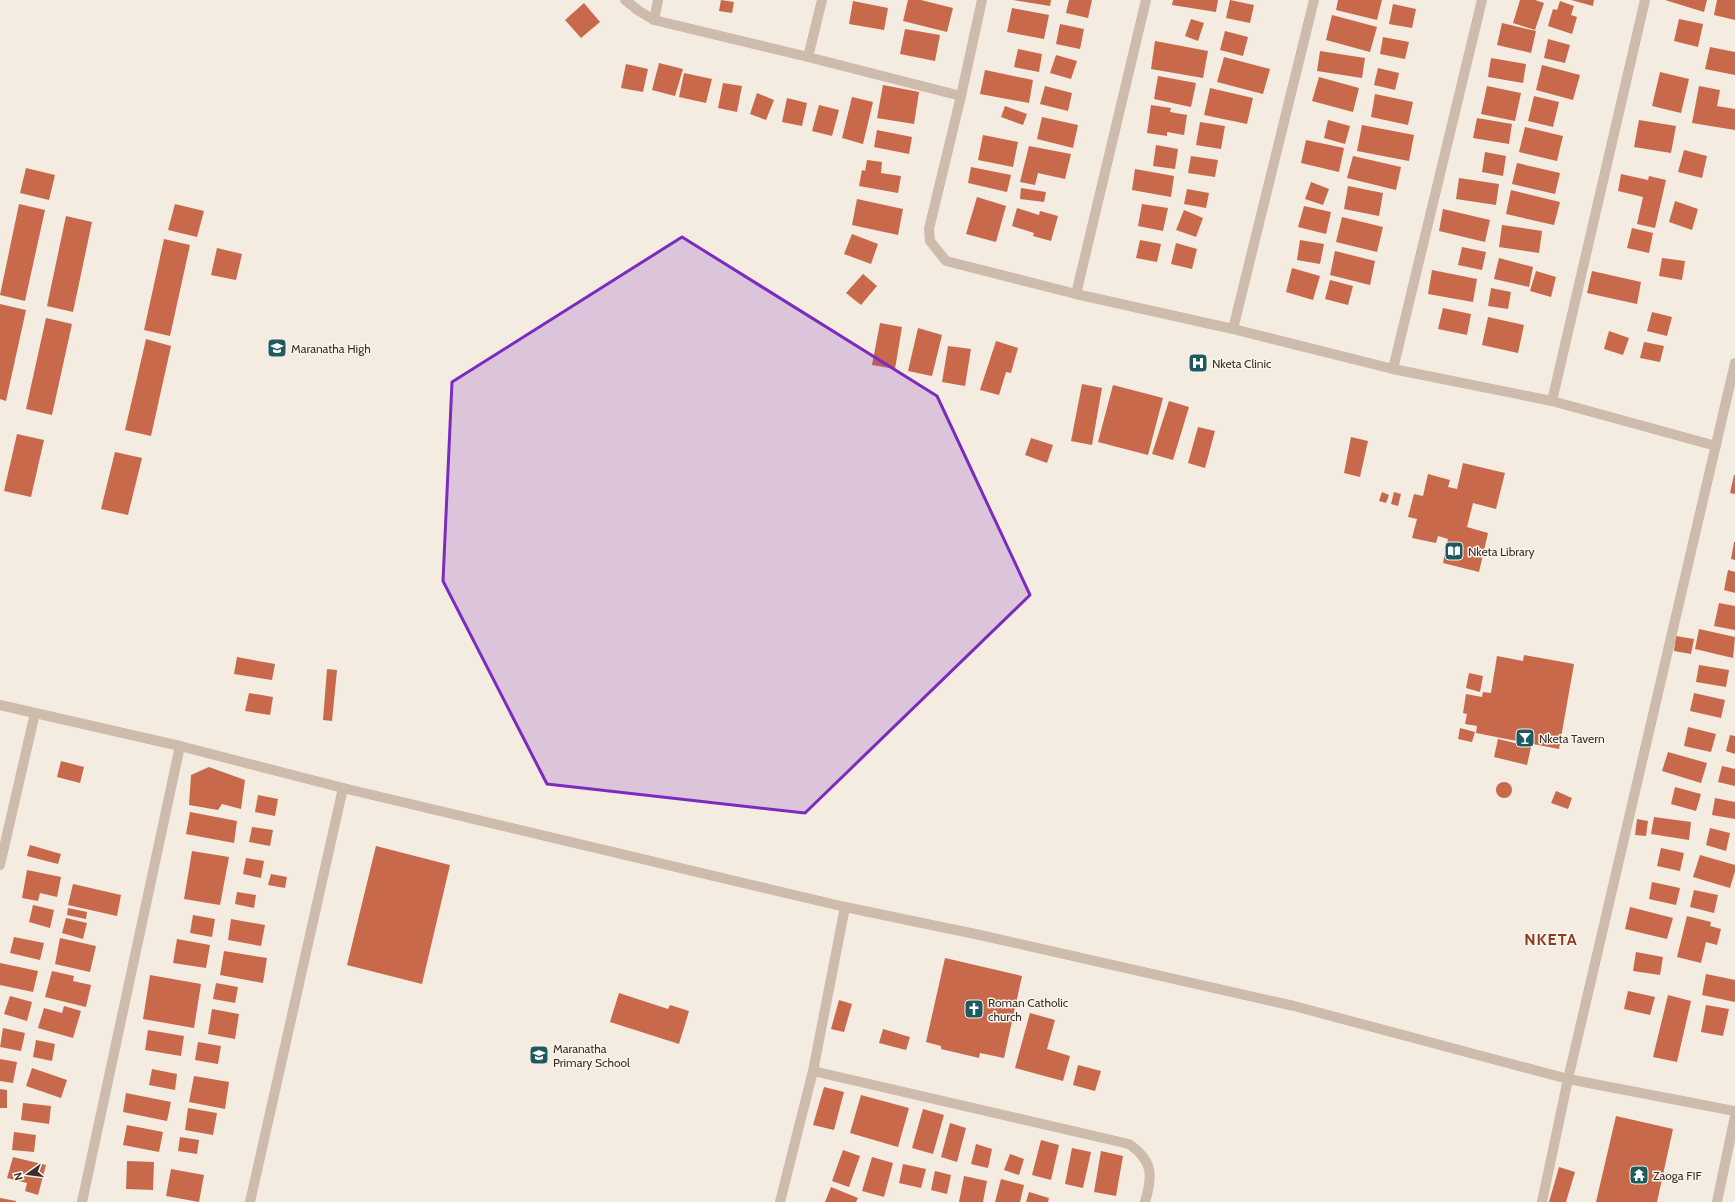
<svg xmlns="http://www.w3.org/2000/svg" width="1735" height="1202" font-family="Cabin,sans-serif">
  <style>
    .building { fill: #c8694b }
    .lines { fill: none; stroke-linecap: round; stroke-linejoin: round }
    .street { stroke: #cdbbac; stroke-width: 10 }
    .marked { fill: #7b2cbf; fill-opacity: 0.2; stroke: #7b2cbf; stroke-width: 3; stroke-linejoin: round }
    .labels { text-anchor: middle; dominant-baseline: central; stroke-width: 3; stroke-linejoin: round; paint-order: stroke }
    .poi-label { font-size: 12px; fill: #3b302b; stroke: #fbf5ee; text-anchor: start }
    .district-label { font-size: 16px; font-weight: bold; letter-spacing: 1px; fill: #8c3b22; stroke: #fbf5ee }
  </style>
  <rect width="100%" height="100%" fill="#f4ebe1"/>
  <g class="building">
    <polygon points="721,0 734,2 732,13 719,11"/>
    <polygon points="908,0 921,0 953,8 947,32 903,21"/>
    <polygon points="1013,0 1051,0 1050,6"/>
    <polygon points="1069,0 1092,0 1088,18 1066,13"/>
    <polygon points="1173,0 1218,0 1216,12 1172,5"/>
    <polygon points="1230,0 1254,5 1250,23 1226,18"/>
    <polygon points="1338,0 1382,0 1377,20 1336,10"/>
    <polygon points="1520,0 1535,0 1544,3 1535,30 1513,23"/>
    <polygon points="1571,0 1594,0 1593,6"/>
    <polygon points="1665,0 1707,0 1704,12"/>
    <polygon points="1717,0 1735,0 1735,20 1714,15"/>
    <polygon points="853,1 888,8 884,30 849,24"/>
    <polygon points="1560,1 1574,6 1571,15 1577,17 1572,34 1548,26 1553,9 1557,10"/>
    <polygon points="584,3 600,22 581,38 565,20"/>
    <polygon points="1393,4 1416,9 1412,28 1389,24"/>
    <polygon points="1012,8 1049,15 1044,39 1007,32"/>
    <polygon points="1332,15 1377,27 1370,52 1326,40"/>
    <polygon points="1191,19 1204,23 1198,41 1185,36"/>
    <polygon points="1679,19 1703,24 1698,47 1674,41"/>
    <polygon points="1502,23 1536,31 1531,53 1497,45"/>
    <polygon points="1060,24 1084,29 1080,49 1056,44"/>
    <polygon points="905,29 940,35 935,61 900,54"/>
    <polygon points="1225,31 1248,37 1243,56 1220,50"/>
    <polygon points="1383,37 1409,42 1405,59 1380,54"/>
    <polygon points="1548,39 1570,45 1565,63 1544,58"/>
    <polygon points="1155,41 1208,51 1203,78 1151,69"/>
    <polygon points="1710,47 1735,52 1735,75 1705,69"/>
    <polygon points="1018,49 1042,54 1039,72 1014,67"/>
    <polygon points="1320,51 1365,58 1362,78 1317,71"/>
    <polygon points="1056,55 1077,61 1071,79 1050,73"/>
    <polygon points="1224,57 1270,69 1263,94 1217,82"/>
    <polygon points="1491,58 1526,64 1523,83 1488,77"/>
    <polygon points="659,63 683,69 675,96 652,90"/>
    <polygon points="626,64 648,69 643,92 621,88"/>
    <polygon points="1542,65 1580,75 1573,100 1536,90"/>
    <polygon points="1378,68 1399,73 1395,90 1374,85"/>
    <polygon points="985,70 1033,80 1029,103 980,94"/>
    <polygon points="1660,72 1689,79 1681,113 1652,106"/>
    <polygon points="684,73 712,79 706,103 679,97"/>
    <polygon points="1158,76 1196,83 1191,107 1154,99"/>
    <polygon points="1319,77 1359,88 1353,112 1312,101"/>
    <polygon points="723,83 742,86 737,112 718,108"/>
    <polygon points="883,85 919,92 914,124 877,118"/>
    <polygon points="1045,86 1072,93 1068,111 1040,104"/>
    <polygon points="1487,86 1521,93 1515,121 1481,114"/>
    <polygon points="1699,86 1720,90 1717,106 1735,109 1735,130 1692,123"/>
    <polygon points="1210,88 1253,98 1247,124 1204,115"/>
    <polygon points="757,93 774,100 766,120 750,114"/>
    <polygon points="1375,94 1413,102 1408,125 1371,117"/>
    <polygon points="1534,96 1559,102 1553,127 1528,121"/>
    <polygon points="852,97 873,102 863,144 842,138"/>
    <polygon points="787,98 807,103 802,126 782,122"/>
    <polygon points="819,105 839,110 832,136 812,131"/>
    <polygon points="1151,105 1171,108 1170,112 1187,115 1184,135 1167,132 1167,136 1147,133"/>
    <polygon points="1005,106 1027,114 1023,125 1001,117"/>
    <polygon points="1042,117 1078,125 1073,148 1037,139"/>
    <polygon points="1477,118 1512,124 1509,144 1473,138"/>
    <polygon points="1328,120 1350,126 1345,144 1324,138"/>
    <polygon points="1639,120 1676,126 1671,153 1634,147"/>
    <polygon points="1200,122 1225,126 1221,149 1196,145"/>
    <polygon points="1362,125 1414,135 1409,161 1357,151"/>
    <polygon points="1525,127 1563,136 1557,161 1519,152"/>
    <polygon points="877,130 912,137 909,154 874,147"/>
    <polygon points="983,135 1018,142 1013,167 978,160"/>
    <polygon points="1306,140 1344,148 1339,172 1301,163"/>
    <polygon points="1156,145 1178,149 1175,169 1153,166"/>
    <polygon points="1029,146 1071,154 1065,179 1038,173 1035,185 1020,182"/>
    <polygon points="1684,150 1707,156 1702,178 1678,172"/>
    <polygon points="1485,152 1506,156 1503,176 1482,172"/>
    <polygon points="1191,156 1218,160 1215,177 1188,173"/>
    <polygon points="1353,156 1401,167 1396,190 1347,178"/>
    <polygon points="867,160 882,162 881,173 901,176 898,193 859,186 862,170 865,171"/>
    <polygon points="1517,163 1560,173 1555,194 1512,184"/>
    <polygon points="971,167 1011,175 1007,192 968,183"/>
    <polygon points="26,168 55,175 49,200 20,193"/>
    <polygon points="1135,169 1174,176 1171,197 1132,190"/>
    <polygon points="1621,174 1648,180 1649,176 1666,180 1655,228 1637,224 1643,197 1618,191"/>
    <polygon points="1459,178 1499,184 1496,205 1456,199"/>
    <polygon points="1311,182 1329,189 1323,205 1305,199"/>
    <polygon points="1348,186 1383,193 1379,216 1344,209"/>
    <polygon points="1021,188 1046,192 1044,202 1020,199"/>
    <polygon points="1187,189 1209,193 1206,208 1184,204"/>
    <polygon points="1511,190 1560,202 1554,225 1506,214"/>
    <polygon points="977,197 1006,206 996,242 966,234"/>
    <polygon points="857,199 903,209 898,235 852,225"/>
    <polygon points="1675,201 1698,209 1692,230 1669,222"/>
    <polygon points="19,204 45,210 25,301 0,295"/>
    <polygon points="175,204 204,211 197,237 168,230"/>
    <polygon points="1142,204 1168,208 1163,231 1138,226"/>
    <polygon points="1304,206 1331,212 1326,234 1298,227"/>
    <polygon points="1017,208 1039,215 1040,211 1058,216 1051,241 1033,236 1034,233 1012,226"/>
    <polygon points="1443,209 1490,220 1485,242 1439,231"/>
    <polygon points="1184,210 1203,218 1196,237 1176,230"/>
    <polygon points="66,216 92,222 73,312 47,306"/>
    <polygon points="1342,217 1383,227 1377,252 1336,242"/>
    <polygon points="1502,225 1542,231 1539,253 1499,247"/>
    <polygon points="1632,228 1653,233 1649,253 1627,248"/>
    <polygon points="852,234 878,244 871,264 844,254"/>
    <polygon points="164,239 190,245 170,336 144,330"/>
    <polygon points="1140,240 1161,244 1157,262 1136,258"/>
    <polygon points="1300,240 1324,244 1320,264 1297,260"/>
    <polygon points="1176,243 1197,249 1192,269 1171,264"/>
    <polygon points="1462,247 1486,252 1482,270 1458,265"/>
    <polygon points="217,248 242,254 236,280 211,275"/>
    <polygon points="1335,251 1375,261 1370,285 1330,275"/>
    <polygon points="1499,258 1533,267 1529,287 1494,279"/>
    <polygon points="1662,258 1685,261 1682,280 1659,276"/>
    <polygon points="1292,268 1320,276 1313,300 1286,292"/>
    <polygon points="1432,270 1477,279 1473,302 1428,294"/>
    <polygon points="1536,271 1556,277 1551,297 1530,291"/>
    <polygon points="1592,271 1641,282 1637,304 1587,293"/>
    <polygon points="863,274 877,286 861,305 846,293"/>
    <polygon points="1330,280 1353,286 1348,305 1325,299"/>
    <polygon points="1491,288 1511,292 1508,309 1488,306"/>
    <polygon points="0,304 26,310 6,401 0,399"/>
    <polygon points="1443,308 1471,314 1467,335 1438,329"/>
    <polygon points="1652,312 1672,317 1667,336 1647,331"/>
    <polygon points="1488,317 1524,325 1518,353 1482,345"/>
    <polygon points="46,318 72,324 52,415 26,409"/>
    <polygon points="880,323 902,327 895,369 872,365"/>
    <polygon points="918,328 942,335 932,376 908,371"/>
    <polygon points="1609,331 1629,338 1623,355 1604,349"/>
    <polygon points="146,339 171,346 151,436 125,430"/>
    <polygon points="996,341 1018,348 1011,373 1006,372 999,395 980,390"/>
    <polygon points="1644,342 1664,346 1660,362 1640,358"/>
    <polygon points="948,346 971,349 965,386 942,382"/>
    <polygon points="1082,384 1102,388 1092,445 1071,441"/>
    <polygon points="1113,385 1163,398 1148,455 1098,442"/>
    <polygon points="1169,401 1189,407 1173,460 1152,454"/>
    <polygon points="1198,427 1215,431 1205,468 1188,463"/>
    <polygon points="17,434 44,440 31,497 4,491"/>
    <polygon points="1351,437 1368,441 1360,477 1344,473"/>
    <polygon points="1031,438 1053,445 1047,463 1025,455"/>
    <polygon points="115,452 142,458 128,515 101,509"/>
    <polygon points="1463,463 1505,473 1496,509 1473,503 1467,527 1488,533 1479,572 1443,563 1448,539 1438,536 1436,543 1412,538 1417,519 1408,517 1414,494 1423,496 1428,474 1450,480 1448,487 1457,489"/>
    <polygon points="1734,475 1735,475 1735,494 1730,493"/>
    <polygon points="1382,492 1389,495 1386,503 1379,501"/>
    <polygon points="1394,492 1401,494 1398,506 1391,504"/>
    <polygon points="1734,542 1735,542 1735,560 1731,559"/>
    <polygon points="1728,570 1735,572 1735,593 1724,590"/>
    <polygon points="1719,603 1735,606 1735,630 1714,626"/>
    <polygon points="1699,629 1735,637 1733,658 1695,649"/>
    <polygon points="1676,636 1694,639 1691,654 1674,651"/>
    <polygon points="1524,655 1574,664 1559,749 1476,733 1477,726 1465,724 1467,714 1463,713 1466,694 1482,697 1483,692 1491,693 1497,656 1523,661"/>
    <polygon points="237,657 275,664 272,680 234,674"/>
    <polygon points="1699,665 1729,670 1726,687 1696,682"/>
    <polygon points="327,669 337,670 332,721 323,720"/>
    <polygon points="1469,673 1483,676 1480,692 1466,688"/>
    <polygon points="249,693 273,697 270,715 245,711"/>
    <polygon points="1694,693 1725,700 1721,718 1690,711"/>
    <polygon points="1688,727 1716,734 1711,752 1684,746"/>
    <polygon points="1460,728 1475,732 1472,742 1458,739"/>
    <polygon points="1730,735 1735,736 1735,754 1726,751"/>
    <polygon points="1498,739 1531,747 1527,765 1494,757"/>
    <polygon points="1668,752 1707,763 1701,783 1662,771"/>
    <polygon points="61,761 84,767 80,783 57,777"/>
    <polygon points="1722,766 1735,769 1735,786 1718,782"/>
    <polygon points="209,767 245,780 241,809 222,804 218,810 189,805 191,775"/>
    <circle cx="1504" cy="790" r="8"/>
    <polygon points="1675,787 1701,794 1696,811 1671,804"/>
    <polygon points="1556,791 1572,798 1568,809 1551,803"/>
    <polygon points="258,795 278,799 275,816 255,812"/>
    <polygon points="1715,798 1735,802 1735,819 1712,815"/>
    <polygon points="190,812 237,821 234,843 186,834"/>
    <polygon points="1654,817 1691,822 1689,840 1651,834"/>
    <polygon points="1637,819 1648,821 1646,836 1635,835"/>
    <polygon points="252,827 273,830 270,846 249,842"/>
    <polygon points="1710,828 1730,833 1726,851 1706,845"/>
    <polygon points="30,845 61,854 58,864 27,856"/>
    <polygon points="376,846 450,865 422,984 347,965"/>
    <polygon points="1661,848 1684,853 1680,871 1657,866"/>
    <polygon points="192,851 229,857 220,905 184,899"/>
    <polygon points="1700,855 1735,865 1735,871 1730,888 1693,877"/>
    <polygon points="246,858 264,861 261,878 243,874"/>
    <polygon points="27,870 61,877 57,897 40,893 38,901 22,898"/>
    <polygon points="271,874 287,877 285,888 268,885"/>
    <polygon points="1652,882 1680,888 1676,905 1649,899"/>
    <polygon points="73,884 121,895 117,916 68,905"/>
    <polygon points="1694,890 1718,895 1714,913 1690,907"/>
    <polygon points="237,892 256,895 254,908 235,904"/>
    <polygon points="33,905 54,910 50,928 29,922"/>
    <polygon points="1630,907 1673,918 1667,939 1625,929"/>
    <polygon points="68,908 87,912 86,919 67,915"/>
    <polygon points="193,915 215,919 212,937 190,933"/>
    <polygon points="1687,916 1711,922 1710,926 1721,929 1717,945 1706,942 1701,963 1677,957"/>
    <polygon points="66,918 87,923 83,939 62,933"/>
    <polygon points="231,919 265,925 261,946 228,940"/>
    <polygon points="14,937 44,943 40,960 10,953"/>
    <polygon points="60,938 96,946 90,972 55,964"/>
    <polygon points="177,939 210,945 206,968 173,963"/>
    <polygon points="224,951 267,958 263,983 220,975"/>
    <polygon points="1636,952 1663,957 1660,975 1633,971"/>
    <polygon points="945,958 1022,976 1004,1058 980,1053 979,1058 941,1049 941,1046 926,1042"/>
    <polygon points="0,963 38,971 33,992 0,985"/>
    <polygon points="52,971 74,976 73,981 91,985 86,1007 45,997"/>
    <polygon points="1706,974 1735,980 1735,1002 1702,995"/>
    <polygon points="150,975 201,984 194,1028 143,1019"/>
    <polygon points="216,983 238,987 235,1003 213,999"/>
    <polygon points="1628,991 1655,997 1650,1015 1624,1009"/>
    <polygon points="619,993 668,1009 670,1005 689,1011 679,1044 610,1022"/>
    <polygon points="1668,995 1691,1001 1677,1062 1653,1057"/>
    <polygon points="10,996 32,1002 27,1021 4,1014"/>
    <polygon points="839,1000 852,1004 844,1032 831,1029"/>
    <polygon points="1706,1005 1729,1009 1723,1036 1701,1032"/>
    <polygon points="64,1006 81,1011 73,1038 38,1028 44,1008 62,1013"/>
    <polygon points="212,1009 239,1014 235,1039 208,1034"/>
    <polygon points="1030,1013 1055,1020 1047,1049 1070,1056 1063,1081 1015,1068"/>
    <polygon points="3,1028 25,1033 21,1051 0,1047"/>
    <polygon points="883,1029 910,1037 906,1050 879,1043"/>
    <polygon points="148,1030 184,1036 181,1056 145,1050"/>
    <polygon points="36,1040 55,1044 52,1061 33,1057"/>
    <polygon points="198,1042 221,1046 218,1064 195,1060"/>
    <polygon points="0,1059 17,1062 13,1083 0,1081"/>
    <polygon points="1078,1065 1101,1071 1095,1091 1073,1085"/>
    <polygon points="32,1068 67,1080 61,1098 26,1086"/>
    <polygon points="152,1069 177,1074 175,1090 149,1085"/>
    <polygon points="194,1076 229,1082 225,1109 189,1102"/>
    <polygon points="824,1087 844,1092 834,1130 813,1125"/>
    <polygon points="0,1089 7,1090 7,1108 0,1108"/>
    <polygon points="126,1093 171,1102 167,1121 123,1112"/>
    <polygon points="861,1095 909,1108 898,1147 850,1133"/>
    <polygon points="23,1103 51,1106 49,1124 21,1120"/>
    <polygon points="188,1108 217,1113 213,1135 185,1130"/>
    <polygon points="923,1109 944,1115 933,1154 912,1148"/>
    <polygon points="1616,1116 1673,1129 1657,1202 1596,1202"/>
    <polygon points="950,1123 966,1128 957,1162 941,1157"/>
    <polygon points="127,1125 163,1132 159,1152 123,1145"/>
    <polygon points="14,1132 36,1135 34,1152 12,1150"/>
    <polygon points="180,1137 199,1140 197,1154 178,1151"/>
    <polygon points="1041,1140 1059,1145 1051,1180 1032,1175"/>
    <polygon points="976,1144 992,1149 988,1168 971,1164"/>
    <polygon points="1072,1148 1091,1152 1083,1188 1065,1184"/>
    <polygon points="843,1150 860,1156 849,1187 832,1181"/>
    <polygon points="1101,1151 1123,1156 1116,1196 1094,1192"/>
    <polygon points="1010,1154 1024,1159 1019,1175 1004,1170"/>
    <polygon points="13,1157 46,1165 38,1195 25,1191 27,1183 7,1178"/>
    <polygon points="872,1157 893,1163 884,1197 862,1191"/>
    <polygon points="127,1161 154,1162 153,1190 126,1189"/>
    <polygon points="903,1164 926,1169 921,1188 899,1183"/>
    <polygon points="1559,1167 1575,1172 1566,1202 1549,1202"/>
    <polygon points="171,1169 204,1175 199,1202 166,1196"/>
    <polygon points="935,1171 951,1175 947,1194 931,1190"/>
    <polygon points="964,1176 987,1181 983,1202 959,1202"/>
    <polygon points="1001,1179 1024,1185 1020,1202 995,1202"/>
    <polygon points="831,1187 858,1198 856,1202 825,1202"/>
    <polygon points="1029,1192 1049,1198 1048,1202 1026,1202"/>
    <polygon points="0,1198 16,1201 16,1202 0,1202"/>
  </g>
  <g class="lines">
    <g class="street">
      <polyline points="625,0 639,11 654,20 808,57 961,96"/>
      <polyline points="982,0 961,96 929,229 930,241 946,261 1076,294 1233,329 1393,369 1552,401 1716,446"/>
      <polyline points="654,20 658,0"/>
      <polyline points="808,57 822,0"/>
      <polyline points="1076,294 1146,0"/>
      <polyline points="1233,329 1314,0"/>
      <polyline points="1393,369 1482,0"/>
      <polyline points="1552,401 1645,0"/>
      <polyline points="0,705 180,746 343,788 845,907 980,935 1294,1006 1568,1079 1735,1111"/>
      <polyline points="0,865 35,713"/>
      <path d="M813,1071L1129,1144C1153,1161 1153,1175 1145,1202"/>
      <polyline points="82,1202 180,746"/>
      <polyline points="250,1202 343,788"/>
      <polyline points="780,1202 813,1071 845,907"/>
      <polyline points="1542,1202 1568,1079 1735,363"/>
      <polyline points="1717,1202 1735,1116"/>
    </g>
  </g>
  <path class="marked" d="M682,237L937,396L1030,595L805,813L547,784L443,581L452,382Z"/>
  <defs>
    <symbol id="school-square" viewBox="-11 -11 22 22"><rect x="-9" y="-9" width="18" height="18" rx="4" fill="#1f5a5e" stroke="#fbf5ee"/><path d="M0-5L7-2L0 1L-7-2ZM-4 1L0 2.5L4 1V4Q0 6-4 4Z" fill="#fff"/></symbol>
    <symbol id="hospital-square" viewBox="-11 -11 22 22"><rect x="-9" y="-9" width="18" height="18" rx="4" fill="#1f5a5e" stroke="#fbf5ee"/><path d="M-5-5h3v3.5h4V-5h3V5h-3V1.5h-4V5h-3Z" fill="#fff"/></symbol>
    <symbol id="library-square" viewBox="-11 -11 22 22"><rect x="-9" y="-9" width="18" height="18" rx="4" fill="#1f5a5e" stroke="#fbf5ee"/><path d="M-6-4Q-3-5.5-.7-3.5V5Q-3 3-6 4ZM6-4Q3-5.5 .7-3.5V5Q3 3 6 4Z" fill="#fff"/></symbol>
    <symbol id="bar-square" viewBox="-11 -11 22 22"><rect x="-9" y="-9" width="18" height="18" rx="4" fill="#1f5a5e" stroke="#fbf5ee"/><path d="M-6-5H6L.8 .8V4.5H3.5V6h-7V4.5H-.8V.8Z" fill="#fff"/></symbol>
    <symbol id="church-square" viewBox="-11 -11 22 22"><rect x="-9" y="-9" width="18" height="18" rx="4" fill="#1f5a5e" stroke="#fbf5ee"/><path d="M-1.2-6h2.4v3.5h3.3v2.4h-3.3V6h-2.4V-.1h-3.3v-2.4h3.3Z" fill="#fff"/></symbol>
    <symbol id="temple-square" viewBox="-11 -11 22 22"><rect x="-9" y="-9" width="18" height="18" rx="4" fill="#1f5a5e" stroke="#fbf5ee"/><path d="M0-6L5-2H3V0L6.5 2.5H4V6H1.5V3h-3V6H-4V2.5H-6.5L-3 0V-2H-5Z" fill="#fff"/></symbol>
  </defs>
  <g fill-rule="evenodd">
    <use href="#school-square" x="266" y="337" width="22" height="22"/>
    <use href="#hospital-square" x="1187" y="352" width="22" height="22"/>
    <use href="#library-square" x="1443" y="540" width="22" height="22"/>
    <use href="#bar-square" x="1514" y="727" width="22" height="22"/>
    <use href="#church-square" x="963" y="998" width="22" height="22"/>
    <use href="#school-square" x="528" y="1044" width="22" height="22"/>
    <use href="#temple-square" x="1628" y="1164" width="22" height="22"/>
  </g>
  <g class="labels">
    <g class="poi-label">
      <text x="291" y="348">Maranatha High</text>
      <text x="1212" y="363">Nketa Clinic</text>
      <text x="1468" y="551">Nketa Library</text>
      <text x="1539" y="738">Nketa Tavern</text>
      <text x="988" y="1002">Roman Catholic<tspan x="988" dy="14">church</tspan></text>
      <text x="553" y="1048">Maranatha<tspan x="553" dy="14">Primary School</tspan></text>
      <text x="1653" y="1175">Zaoga FIF</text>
    </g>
    <g class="district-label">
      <text x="1551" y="939">NKETA</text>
    </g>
  </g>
  <g transform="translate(28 1174) rotate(256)" stroke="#fbf5ee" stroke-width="3" paint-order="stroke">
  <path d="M0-3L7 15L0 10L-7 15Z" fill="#3b302b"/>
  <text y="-6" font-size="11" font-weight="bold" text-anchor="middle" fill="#3b302b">N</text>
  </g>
</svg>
